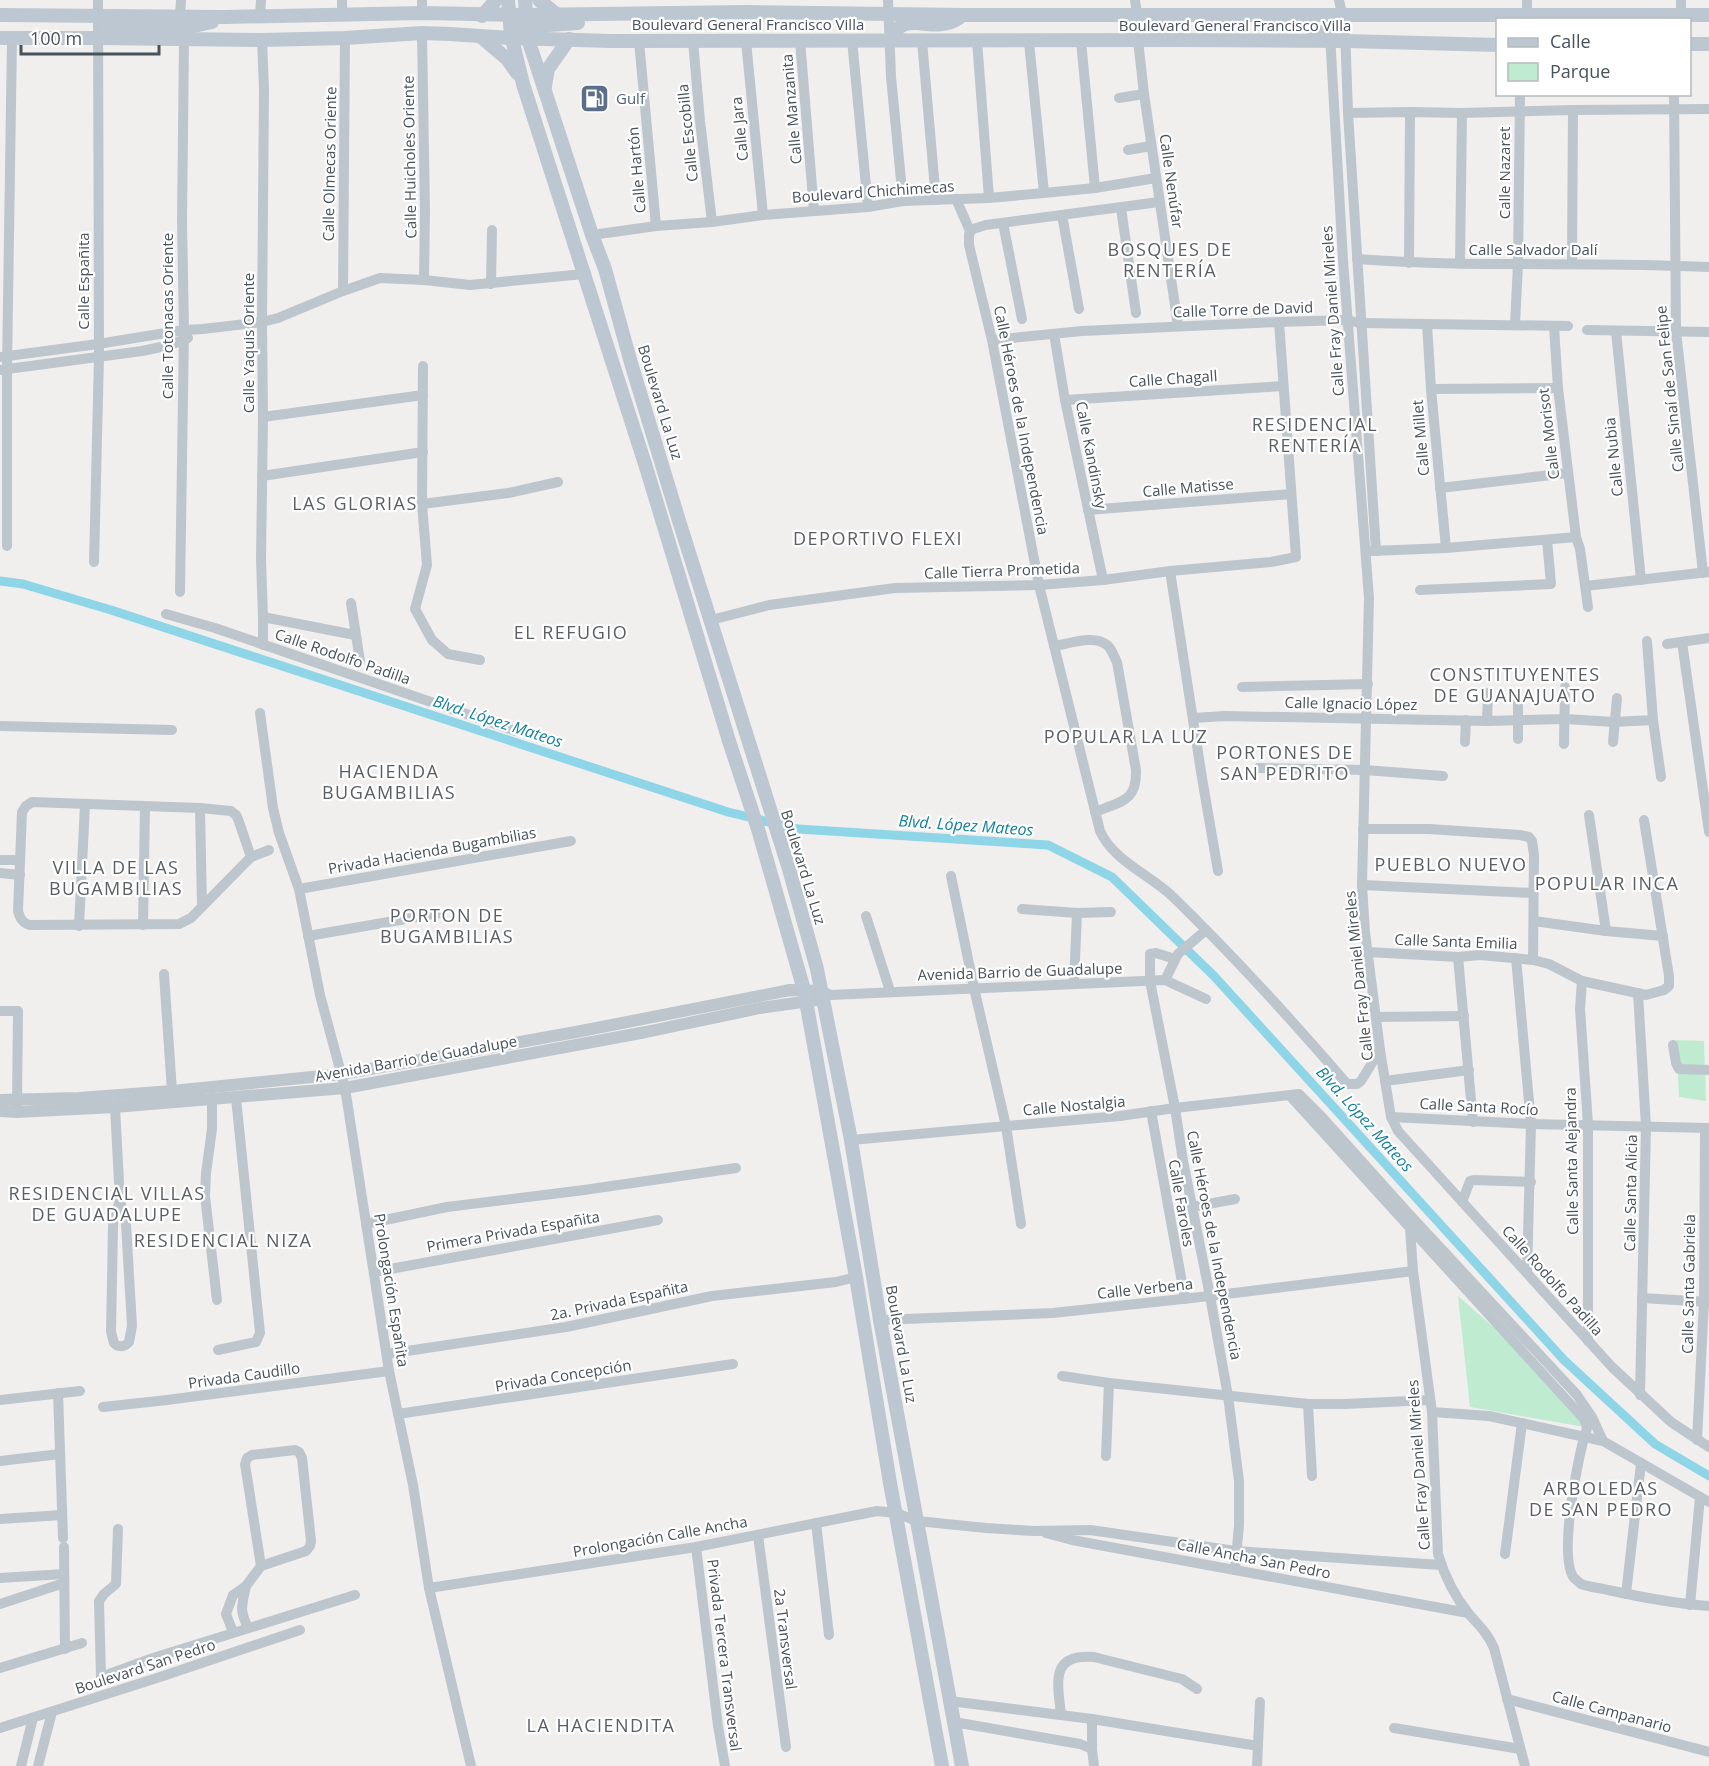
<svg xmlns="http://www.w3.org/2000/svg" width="1709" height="1766" font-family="'Open Sans',sans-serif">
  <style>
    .green { fill: #bfecd0 }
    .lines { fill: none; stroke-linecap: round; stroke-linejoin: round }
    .canal { stroke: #8ed6e7; stroke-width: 9 }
    .minor { stroke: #bdc6cd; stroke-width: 10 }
    .tertiary { stroke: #bdc6cd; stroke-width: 12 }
    .secondary { stroke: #bdc7d1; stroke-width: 14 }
    .labels { text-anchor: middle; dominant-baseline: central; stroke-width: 4.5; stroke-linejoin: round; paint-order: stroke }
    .street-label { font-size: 15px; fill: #47525b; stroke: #fff }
    .service-label { font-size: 15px; fill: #4e5e75; stroke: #fff; text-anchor: start }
    .water-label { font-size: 16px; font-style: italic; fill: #13809b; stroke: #fff }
    .quarter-label { font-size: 18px; letter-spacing: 1.5px; fill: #5b5f63; stroke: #fff }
  </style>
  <rect width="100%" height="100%" fill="#f1eeee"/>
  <g class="green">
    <polygon points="1676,1040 1704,1041 1706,1101 1679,1097"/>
    <polygon points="1458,1296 1523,1353 1585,1427 1470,1407"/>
  </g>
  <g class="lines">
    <polyline class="canal" points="0,581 23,584 111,610 728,812 798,829 1048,845 1112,877 1214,976 1564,1360 1655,1444 1709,1476"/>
    <g class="minor">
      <polyline points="888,0 891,77 903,201"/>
      <polyline points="1135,0 1137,14"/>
      <polyline points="1339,0 1345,28 1348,113 1376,551"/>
      <polyline points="422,13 422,0"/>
      <polyline points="342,15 342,0"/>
      <polyline points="1681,15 1681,0"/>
      <polyline points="180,16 181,0"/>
      <polyline points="1527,16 1527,0"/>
      <polyline points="260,17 261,0"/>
      <polyline points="422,33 425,211 424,280"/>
      <polyline points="1330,35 1343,260 1369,598 1362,885 1365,932 1380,1050 1391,1117 1398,1131 1612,1367 1671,1422 1709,1447"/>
      <polyline points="262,40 264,90 262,322 263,417 261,560 263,617 263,645"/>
      <polyline points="800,40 814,211"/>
      <polyline points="852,40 868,207"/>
      <polyline points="1138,40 1144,94 1178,326"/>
      <polyline points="639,41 656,226"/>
      <polyline points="693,41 700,121 712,222"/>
      <polyline points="746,41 763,215"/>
      <polyline points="922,41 936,200"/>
      <polyline points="977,41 989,198"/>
      <polyline points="1081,41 1095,188"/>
      <polyline points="1029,42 1044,193"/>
      <polyline points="1674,94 1676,331 1703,573"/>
      <polyline points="1119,98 1144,94"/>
      <polyline points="1348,113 1410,112 1462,113 1573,110 1709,109"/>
      <polyline points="1128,150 1151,146"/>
      <polyline points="956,199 970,231"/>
      <path d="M1159,202L986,225L973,229L969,234V245L992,340L1039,585L1100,831C1113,860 1148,874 1171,895C1233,955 1291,1019 1347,1084H1357L1361,1081L1380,1050"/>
      <polyline points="1121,208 1136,313"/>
      <polyline points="1062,215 1079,309"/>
      <polyline points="1003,223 1022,319"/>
      <polyline points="592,235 656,226 712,222 763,215 868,207 903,201 989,198 1044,193 1095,188 1156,178"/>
      <path d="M1357,259C1474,268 1592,261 1709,267"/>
      <polyline points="1409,263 1410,112"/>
      <polyline points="1460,263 1462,113"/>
      <polyline points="1572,263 1573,110"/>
      <polyline points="491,284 492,230"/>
      <polyline points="343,291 345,38"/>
      <polyline points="1427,324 1431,389 1446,548"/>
      <polyline points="1515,324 1518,264 1520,94"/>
      <polyline points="1554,327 1558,388 1576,537 1580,549 1588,607"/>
      <polyline points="1587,330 1709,332"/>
      <polyline points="1616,331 1641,580"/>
      <polyline points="1054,334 1065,400 1103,580"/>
      <polyline points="992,340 1082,331 1279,322 1347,320 1360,323 1568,326"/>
      <polyline points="0,357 98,344 184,330 203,329 262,322 278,318 343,291 380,278 424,280 470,285 584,274"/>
      <polyline points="423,366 422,504 427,565 415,609 432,640 448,654 480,660"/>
      <polyline points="0,370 142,351 170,345 188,338"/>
      <polyline points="1431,389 1558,388"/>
      <polyline points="1065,400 1283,386"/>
      <polyline points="263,417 423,395"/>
      <polyline points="262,476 423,452"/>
      <polyline points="1440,488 1568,473"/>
      <polyline points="422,504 508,493 558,482"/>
      <polyline points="1088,510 1291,494"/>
      <polyline points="7,546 7,369 12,38"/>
      <polyline points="1371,551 1446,548 1576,537"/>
      <polyline points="94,562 99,357 98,0"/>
      <polyline points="1170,571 1202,778 1218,871"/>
      <polyline points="1586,586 1708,572"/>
      <polyline points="1420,590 1551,584 1547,540"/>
      <polyline points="180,592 184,330 182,221 184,40"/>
      <polyline points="351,603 360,661"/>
      <polyline points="166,614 215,628 516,731"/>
      <polyline points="263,617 355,635"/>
      <polyline points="711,620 769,605 895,588 1039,585 1103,580 1170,571 1271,562 1296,557 1279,322"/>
      <polyline points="1647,641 1653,720 1661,777"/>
      <polyline points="1682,642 1709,832"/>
      <polyline points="1667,644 1709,638"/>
      <path d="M1054,646C1069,644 1094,634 1107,645C1112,649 1114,657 1117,662L1136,770C1137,802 1121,801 1095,812"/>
      <polyline points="1242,687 1368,684"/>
      <polyline points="260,713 273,808 279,833 299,889 320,995 345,1088 389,1371 413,1485 429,1588 471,1766"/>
      <polyline points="1193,718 1225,716 1487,721 1565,719 1614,722 1653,720"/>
      <polyline points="1487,721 1488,693"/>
      <polyline points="0,726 172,730"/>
      <polyline points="1518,739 1518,698"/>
      <polyline points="1465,742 1466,720"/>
      <polyline points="1613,742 1617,698"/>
      <polyline points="1564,744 1565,687"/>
      <polyline points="1258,768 1365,770 1443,776"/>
      <polyline points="200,808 202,906"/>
      <polyline points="1589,815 1606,931"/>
      <polyline points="1363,829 1429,829 1520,835 1529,837 1532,841 1534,855 1533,960"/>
      <path d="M251,857L238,819L236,815L231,811L200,808L32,802L26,806L22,812L18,911C20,918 22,923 30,925L179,924L191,918L251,857L269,850"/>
      <polyline points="0,860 20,860"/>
      <polyline points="0,873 20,875"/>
      <polyline points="951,876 974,988 1006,1126 1021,1224"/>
      <polyline points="1362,885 1533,893"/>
      <polyline points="299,889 571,841"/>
      <polyline points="1022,909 1077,913 1111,912"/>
      <polyline points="866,916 890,991"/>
      <polyline points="1534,921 1606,931 1663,936"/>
      <polyline points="143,925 145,807"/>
      <polyline points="79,926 85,805"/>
      <polyline points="308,936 440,913"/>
      <polyline points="1368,952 1458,957 1480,955 1533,960 1549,964 1582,981 1646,995 1664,990 1669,986 1669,976 1644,820"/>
      <polyline points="1458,957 1473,1122"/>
      <polyline points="1516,958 1531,1124 1527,1273"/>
      <polyline points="1175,959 1156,953 1150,954 1150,981 1175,1108 1183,1161 1210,1296 1228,1396 1239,1481 1239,1525 1235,1570"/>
      <polyline points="164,974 172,1091"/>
      <polyline points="1165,980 1178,954 1206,930"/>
      <polyline points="1582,981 1580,1009 1588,1124 1588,1341"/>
      <polyline points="1074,984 1077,913"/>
      <polyline points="822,991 831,995 1165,980 1206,999"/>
      <polyline points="1638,993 1646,1126 1640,1395"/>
      <polyline points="0,1011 18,1011 17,1106"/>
      <polyline points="1376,1017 1464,1016"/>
      <polyline points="1673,1045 1676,1063 1679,1069 1709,1070"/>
      <polyline points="1385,1081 1469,1070"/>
      <path d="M1290,1096L1584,1419L1587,1428C1578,1454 1558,1557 1574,1578C1575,1579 1580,1583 1581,1584C1589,1587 1600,1588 1608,1590C1641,1597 1675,1604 1709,1606"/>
      <polyline points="212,1100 212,1129 206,1173 205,1196 217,1300"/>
      <path d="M115,1107L120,1201L126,1224L132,1326L129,1342C125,1347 118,1348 114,1343L111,1332L113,1226L114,1217L120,1201"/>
      <polyline points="1151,1111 1185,1299"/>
      <polyline points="1391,1117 1531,1124 1709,1128"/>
      <polyline points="851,1140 1120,1116 1175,1108 1299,1094 1322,1117 1410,1215 1577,1395 1592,1417 1603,1441"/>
      <polyline points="1462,1202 1470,1181 1474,1180 1531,1182"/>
      <polyline points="1192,1207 1235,1199"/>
      <polyline points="366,1224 447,1207 584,1190 736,1168"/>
      <path d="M1410,1228L1413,1271L1432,1412L1438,1554C1444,1574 1455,1597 1469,1614C1479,1626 1487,1632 1494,1648L1525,1766"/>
      <polyline points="374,1272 658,1220"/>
      <polyline points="1642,1298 1709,1302"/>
      <polyline points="880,1320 1053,1313 1210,1296 1413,1271"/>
      <polyline points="218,1350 256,1342 260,1333 236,1098"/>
      <polyline points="387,1354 566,1327 712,1296 836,1282 856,1277"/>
      <polyline points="1062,1376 1109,1383 1308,1404 1345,1404 1430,1400"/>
      <polyline points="58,1393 63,1538"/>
      <polyline points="0,1400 80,1391"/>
      <polyline points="1308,1404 1312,1476"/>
      <polyline points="103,1407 167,1400 389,1371"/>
      <polyline points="1432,1412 1489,1416 1603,1441 1709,1502"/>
      <polyline points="398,1414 733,1364"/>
      <polyline points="1697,1440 1704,1302 1705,1128"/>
      <polyline points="1106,1456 1109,1383"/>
      <polyline points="0,1461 60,1454"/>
      <polyline points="0,1519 62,1515"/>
      <polyline points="816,1523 829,1635"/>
      <polyline points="118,1529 116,1584 104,1594 99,1601 101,1677 153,1658 355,1595"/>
      <polyline points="1046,1533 1072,1540 1468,1613"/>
      <polyline points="758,1535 786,1747"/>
      <polyline points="64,1547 65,1649"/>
      <polyline points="696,1547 718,1726 725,1766"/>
      <polyline points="1505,1554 1522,1423"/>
      <polyline points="0,1578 64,1574"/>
      <path d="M246,1586C242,1604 239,1611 248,1627"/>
      <polyline points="429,1588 696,1547 877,1511 896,1513 917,1521 986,1528 1034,1531 1090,1530 1236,1551 1441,1565"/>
      <polyline points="1626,1594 1641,1463"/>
      <polyline points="0,1604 64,1583"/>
      <polyline points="1690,1605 1700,1497"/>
      <polyline points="233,1632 226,1614 233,1595 246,1586 261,1566 306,1551 310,1546 311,1541 302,1458 299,1452 295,1450 252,1455 247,1458 245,1464 261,1566"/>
      <polyline points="0,1668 82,1643"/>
      <polyline points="1507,1699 1709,1752"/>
      <polyline points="950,1701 1092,1719 1258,1746"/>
      <path d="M1061,1715C1058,1684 1049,1653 1094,1657L1182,1679L1197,1689"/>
      <polyline points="1092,1719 1092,1749 1094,1766"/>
      <polyline points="954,1722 1080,1744 1092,1749"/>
      <polyline points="0,1728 157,1678 300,1630"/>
      <polyline points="1394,1728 1520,1749"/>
      <polyline points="21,1766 33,1718"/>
      <polyline points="38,1766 52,1712"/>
      <polyline points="1257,1766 1260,1702"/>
    </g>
    <g class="tertiary">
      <polyline points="0,1100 79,1098 172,1091 342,1074 576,1032 790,990 822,991"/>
      <polyline points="0,1111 17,1112 115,1107 345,1088 646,1032 760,1008 823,999"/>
    </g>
    <g class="secondary">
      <polyline points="508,0 511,35 523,84 646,467 729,741 758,829 804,990 856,1277 890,1483 942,1766"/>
      <polyline points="525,0 528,39 592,235 605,269 631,363 680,524 789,869 817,969 851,1140 880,1320 962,1766"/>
      <polyline points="539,0 556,14"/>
      <polyline points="0,15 225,17 422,13 525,15 745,12 963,15 1709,15"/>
      <polyline points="482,16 496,0"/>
      <polyline points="519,27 578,23"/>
      <path d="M1314,33C1335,32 1334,33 1343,14"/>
      <polyline points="480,36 507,59 517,73"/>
      <polyline points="0,38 99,38 262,40 345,38 422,33 450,34 511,38 611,41 1178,40 1345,41 1498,45"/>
      <polyline points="99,38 107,28 115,25 194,26 212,22"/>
      <path d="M890,40C893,34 896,28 903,25C918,18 938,32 959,18"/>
      <polyline points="1690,44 1709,44"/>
      <polyline points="545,86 548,69 569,39"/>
    </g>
  </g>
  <defs>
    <symbol id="fuel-square" viewBox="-11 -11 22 22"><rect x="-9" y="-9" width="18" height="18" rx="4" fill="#5c6f8a" stroke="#fff"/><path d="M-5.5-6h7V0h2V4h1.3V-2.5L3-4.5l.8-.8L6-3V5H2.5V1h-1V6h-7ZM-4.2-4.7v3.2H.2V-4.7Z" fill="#fff"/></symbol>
  </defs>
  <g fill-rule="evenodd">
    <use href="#fuel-square" x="578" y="82" width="33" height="33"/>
  </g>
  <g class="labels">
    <g class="street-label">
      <text x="748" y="24">Boulevard General Francisco Villa</text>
      <text x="1235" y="25">Boulevard General Francisco Villa</text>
      <text transform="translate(791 109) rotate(-95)">Calle Manzanita</text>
      <text transform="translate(739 129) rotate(-96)">Calle Jara</text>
      <text transform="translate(687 133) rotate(-96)">Calle Escobilla</text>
      <text transform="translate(409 157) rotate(-91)">Calle Huicholes Oriente</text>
      <text transform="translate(329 164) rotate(-89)">Calle Olmecas Oriente</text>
      <text transform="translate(636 170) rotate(-95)">Calle Hartón</text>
      <text transform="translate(1504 173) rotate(-90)">Calle Nazaret</text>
      <text transform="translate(1172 181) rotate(82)">Calle Nenúfar</text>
      <text transform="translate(873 191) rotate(-4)">Boulevard Chichimecas</text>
      <text x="1533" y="249">Calle Salvador Dalí</text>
      <text transform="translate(83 281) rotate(-90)">Calle Españita</text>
      <text transform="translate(1243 309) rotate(-2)">Calle Torre de David</text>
      <text transform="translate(1332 311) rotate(-94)">Calle Fray Daniel Mireles</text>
      <text transform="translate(167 316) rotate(-90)">Calle Totonacas Oriente</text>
      <text transform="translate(248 343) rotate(-90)">Calle Yaquis Oriente</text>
      <text transform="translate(1173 378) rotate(-4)">Calle Chagall</text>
      <text transform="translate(1669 389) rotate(-96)">Calle Sinaí de San Felipe</text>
      <text transform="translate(661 402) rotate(73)">Boulevard La Luz</text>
      <text transform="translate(1022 420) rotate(79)">Calle Héroes de la Independencia</text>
      <text transform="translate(1548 434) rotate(-97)">Calle Morisot</text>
      <text transform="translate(1420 438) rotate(-95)">Calle Millet</text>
      <text transform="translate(1092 455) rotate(79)">Calle Kandinsky</text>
      <text transform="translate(1613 457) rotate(-96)">Calle Nubia</text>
      <text transform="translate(1188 487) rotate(-5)">Calle Matisse</text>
      <text transform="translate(1002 570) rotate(-2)">Calle Tierra Prometida</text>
      <text transform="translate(343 656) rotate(19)">Calle Rodolfo Padilla</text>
      <text transform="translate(1351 703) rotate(1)">Calle Ignacio López</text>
      <text transform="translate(432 850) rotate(-10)">Privada Hacienda Bugambilias</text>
      <text transform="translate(804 867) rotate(73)">Boulevard La Luz</text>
      <text transform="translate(1456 941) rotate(2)">Calle Santa Emilia</text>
      <text transform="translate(1020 971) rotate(-2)">Avenida Barrio de Guadalupe</text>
      <text transform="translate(1358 976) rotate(-96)">Calle Fray Daniel Mireles</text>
      <text transform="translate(416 1058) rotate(-10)">Avenida Barrio de Guadalupe</text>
      <text transform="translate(1074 1105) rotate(-5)">Calle Nostalgia</text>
      <text transform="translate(1479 1106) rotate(3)">Calle Santa Rocío</text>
      <text transform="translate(1571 1161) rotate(-91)">Calle Santa Alejandra</text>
      <text transform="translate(1630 1193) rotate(-89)">Calle Santa Alicia</text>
      <text transform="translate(1182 1203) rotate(80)">Calle Faroles</text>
      <text transform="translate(513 1231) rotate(-10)">Primera Privada Españita</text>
      <text transform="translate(1215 1245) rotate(79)">Calle Héroes de la Independencia</text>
      <text transform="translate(1553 1280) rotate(48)">Calle Rodolfo Padilla</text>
      <text transform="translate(1688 1284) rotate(-89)">Calle Santa Gabriela</text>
      <text transform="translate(1145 1288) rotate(-6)">Calle Verbena</text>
      <text transform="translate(392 1290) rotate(81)">Prolongación Españita</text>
      <text transform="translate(619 1300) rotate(-12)">2a. Privada Españita</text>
      <text transform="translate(902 1344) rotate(80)">Boulevard La Luz</text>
      <text transform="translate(244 1375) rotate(-8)">Privada Caudillo</text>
      <text transform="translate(563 1375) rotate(-9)">Privada Concepción</text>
      <text transform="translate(1418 1465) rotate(-94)">Calle Fray Daniel Mireles</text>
      <text transform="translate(660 1536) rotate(-10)">Prolongación Calle Ancha</text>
      <text transform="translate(1254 1558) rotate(11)">Calle Ancha San Pedro</text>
      <text transform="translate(786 1639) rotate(83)">2a Transversal</text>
      <text transform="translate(725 1655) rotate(83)">Privada Tercera Transversal</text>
      <text transform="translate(145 1666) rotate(-18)">Boulevard San Pedro</text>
      <text transform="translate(1612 1711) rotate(15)">Calle Campanario</text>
    </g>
    <g class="service-label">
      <text x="616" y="98">Gulf</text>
    </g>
    <g class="water-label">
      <text transform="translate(498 721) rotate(18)">Blvd. López Mateos</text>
      <text transform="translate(966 825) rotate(4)">Blvd. López Mateos</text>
      <text transform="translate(1365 1119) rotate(48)">Blvd. López Mateos</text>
    </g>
    <g class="quarter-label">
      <text x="1170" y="249">BOSQUES DE<tspan x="1170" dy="21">RENTERÍA</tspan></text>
      <text x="1315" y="424">RESIDENCIAL<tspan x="1315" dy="21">RENTERÍA</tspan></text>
      <text x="355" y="503">LAS GLORIAS</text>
      <text x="878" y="538">DEPORTIVO FLEXI</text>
      <text x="571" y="632">EL REFUGIO</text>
      <text x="1515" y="674">CONSTITUYENTES<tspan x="1515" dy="21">DE GUANAJUATO</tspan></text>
      <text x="1126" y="736">POPULAR LA LUZ</text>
      <text x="1285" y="752">PORTONES DE<tspan x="1285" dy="21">SAN PEDRITO</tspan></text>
      <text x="389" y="771">HACIENDA<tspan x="389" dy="21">BUGAMBILIAS</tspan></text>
      <text x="1451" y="864">PUEBLO NUEVO</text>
      <text x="116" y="867">VILLA DE LAS<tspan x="116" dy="21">BUGAMBILIAS</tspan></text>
      <text x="1607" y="883">POPULAR INCA</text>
      <text x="447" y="915">PORTON DE<tspan x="447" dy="21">BUGAMBILIAS</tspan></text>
      <text x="107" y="1193">RESIDENCIAL VILLAS<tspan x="107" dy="21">DE GUADALUPE</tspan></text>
      <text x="223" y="1240">RESIDENCIAL NIZA</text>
      <text x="1601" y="1488">ARBOLEDAS<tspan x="1601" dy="21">DE SAN PEDRO</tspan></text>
      <text x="601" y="1725">LA HACIENDITA</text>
    </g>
  </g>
  <rect x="1496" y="18" width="195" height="78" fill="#ffffff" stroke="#b5babd" stroke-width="1.5"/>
  <rect x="1508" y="38" width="30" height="9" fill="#bdc7d1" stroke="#b5babd" stroke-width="1.5"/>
  <text x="1550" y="48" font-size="18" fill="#47525b">Calle</text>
  <rect x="1508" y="63" width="30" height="18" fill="#bfecd0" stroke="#b5babd" stroke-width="1.5"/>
  <text x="1550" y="78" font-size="18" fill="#47525b">Parque</text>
  <path d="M21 45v9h138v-9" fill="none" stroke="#47525b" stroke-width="3"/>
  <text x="30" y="45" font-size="18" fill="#47525b" stroke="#ffffff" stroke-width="4.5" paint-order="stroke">100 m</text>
</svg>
